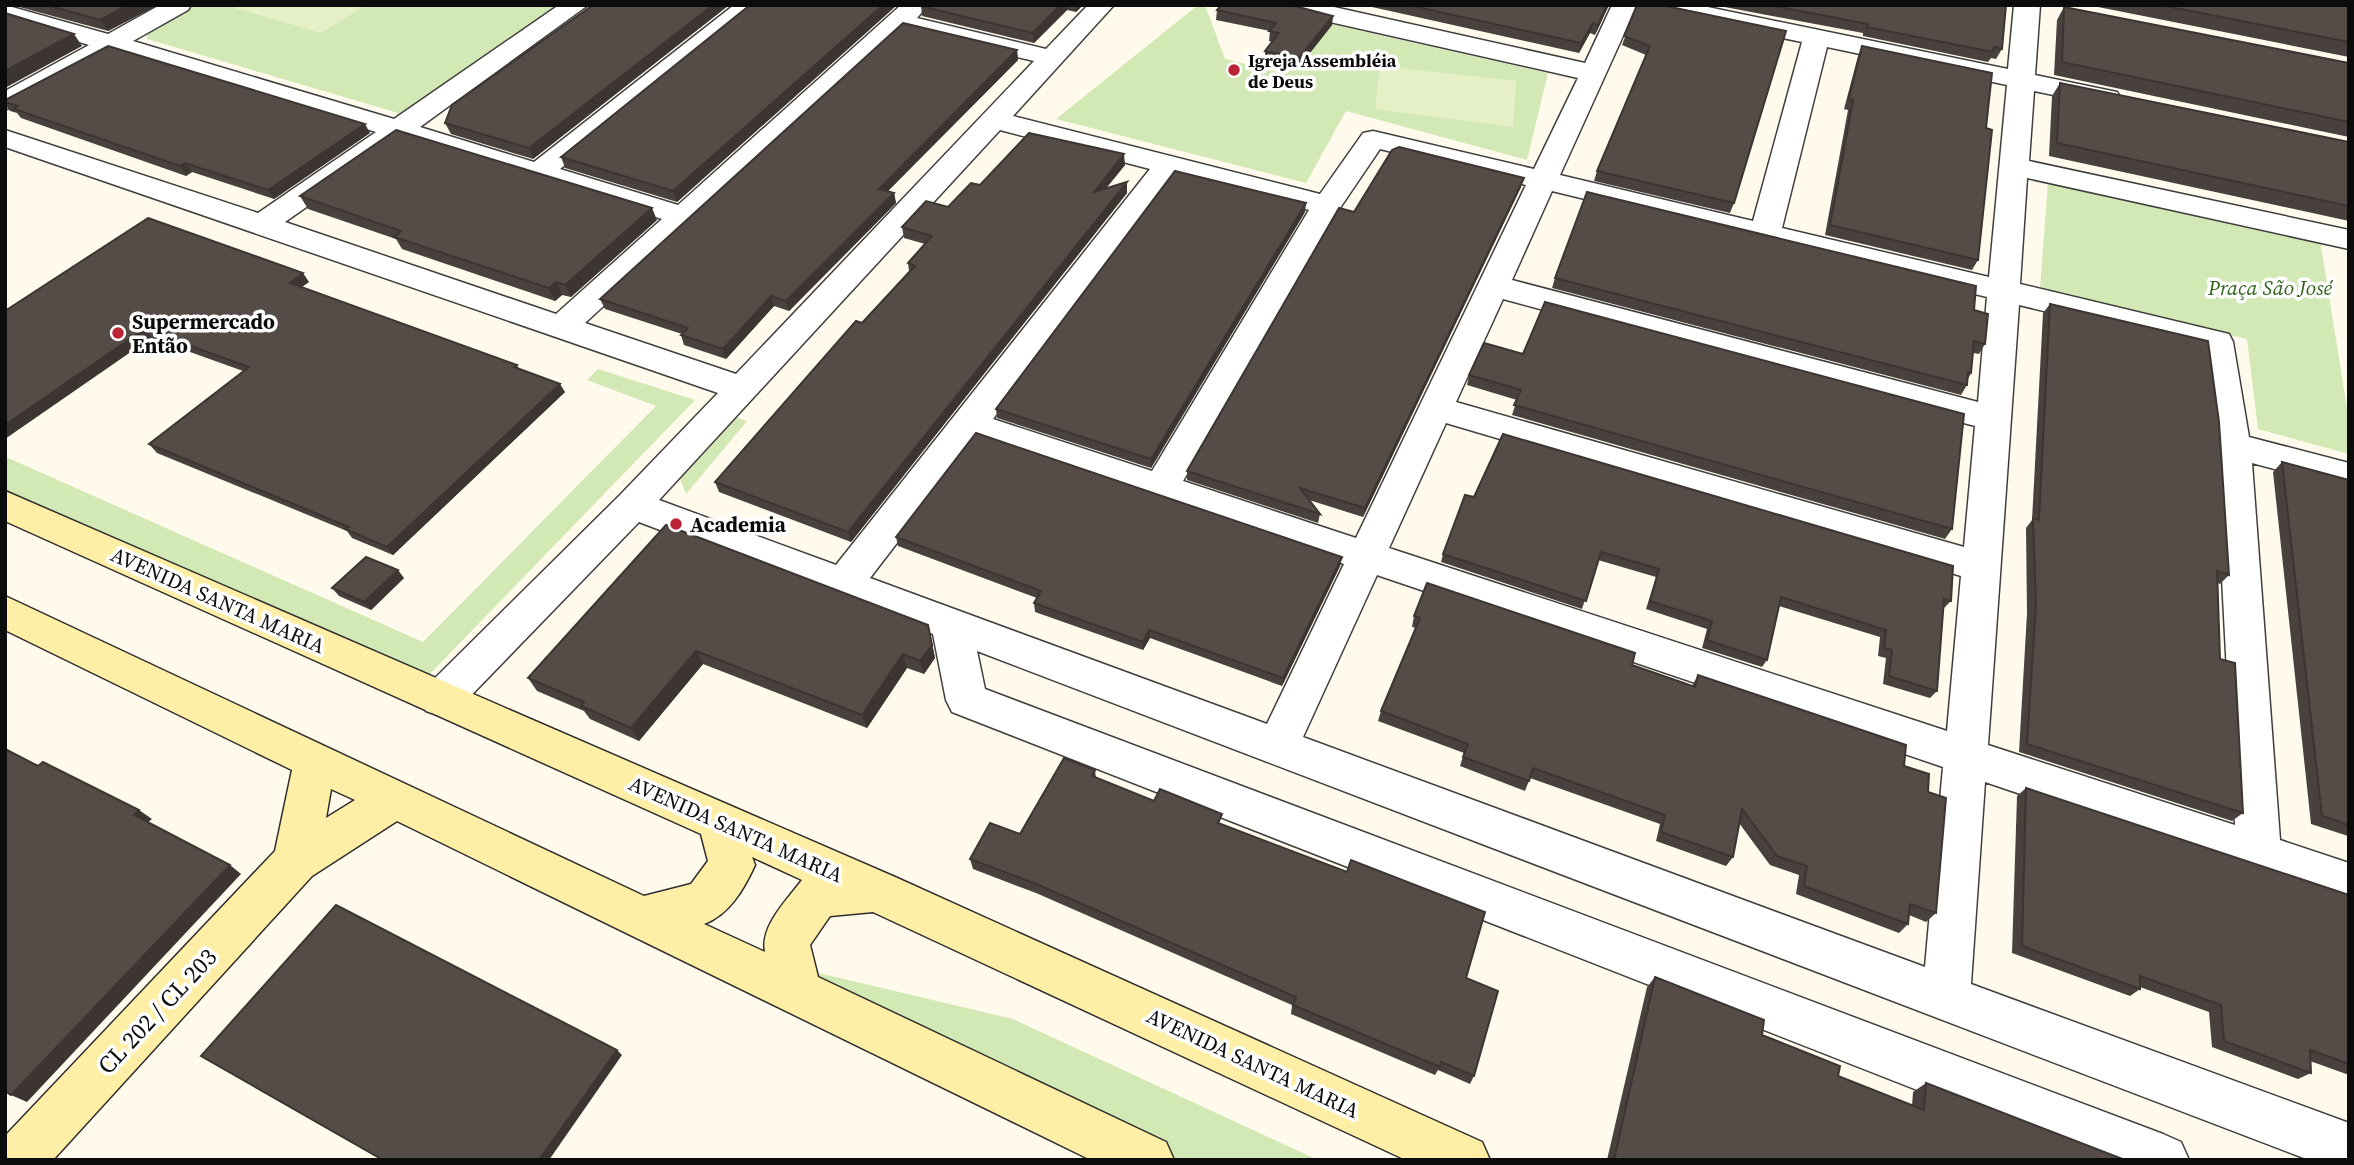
<svg xmlns="http://www.w3.org/2000/svg" width="2354" height="1165" font-family="'Source Serif 4',serif">
  <style>
    .green { fill: #d3e9b5 }
    .pitch { fill: #e5f0c7 }
    .lines { fill: none; stroke-linecap: round; stroke-linejoin: round }
    .street-casing { stroke: #3f3f3f; stroke-width: 3 }
    .secondary-casing { stroke: #2e2e2e; stroke-width: 3 }
    .street { fill: #fff; fill-rule: evenodd }
    .secondary { fill: #ffefa6; fill-rule: evenodd }
    .wall { fill: #49413e }
    .shaded-wall { fill: #3c3532 }
    .building { fill: #554c48; stroke: #3c3532; stroke-width: 2 }
    .poi-dot { fill: #bc2435; stroke: #fff; stroke-width: 2.5 }
    .labels { text-anchor: middle; dominant-baseline: central; stroke-width: 7; stroke-linejoin: round; paint-order: stroke }
    .far-poi-label { font-size: 18px; font-weight: bold; fill: #0c0c0c; stroke: #fff; text-anchor: start }
    .park-label { font-size: 21px; font-style: italic; fill: #30631c; stroke: #fff }
    .poi-label { font-size: 21px; font-weight: bold; fill: #0c0c0c; stroke: #fff; text-anchor: start }
    .street-label { font-size: 21px; fill: #0c0c0c; stroke: #fff }
    .near-street-label { font-size: 24px; fill: #0c0c0c; stroke: #fff }
  </style>
  <rect width="100%" height="100%" fill="#fffaeb"/>
  <g class="green">
    <polygon points="191,5 563,5 405,115 147,39 148,29"/>
    <polygon points="1198,5 1205,5 1225,59 1287,74 1321,22 1548,73 1527,160 1346,111 1306,183 1056,119"/>
    <polygon points="2048,181 2320,240 2349,420 2349,454 2258,429 2247,339 2040,289"/>
    <polygon points="598,369 695,400 424,680 5,492 6,457 423,642 656,406 587,380"/>
    <polygon points="730,415 747,421 686,494 677,470"/>
    <polygon points="806,970 1013,1019 1318,1160 1178,1160 803,984"/>
  </g>
  <g class="pitch">
    <polygon points="239,5 366,5 321,33 235,8"/>
    <polygon points="1380,66 1516,81 1513,127 1375,109"/>
  </g>
  <g class="lines">
    <defs>
      <path id="street" d="M5,5L108,34L160,5H191L188,10L133,41L394,119L559,5H588L420,127L534,162L734,5H762L560,169L678,205L901,5H928L917,18L1046,49L1088,5H1114L1013,116L1320,194L1363,133L1373,131L1534,169L1578,78L1290,13L1281,10L1278,5H1325L1585,63L1612,5H1637L1560,175L1753,221L1802,42L1660,13L1651,10L1648,5H1698L2008,69L2014,5H2040L2035,75L2117,92L2121,98L2117,104L2107,106L2034,91L2029,161L2349,230V249L2027,178L2020,284L2229,334L2233,342L2249,437L2349,463V489L2252,463L2280,840L2349,863V905L1985,782L1971,984L2349,1123V1160H2309L977,651L985,689L2163,1134L2181,1142L2189,1160H2096L952,712L946,700L933,634L639,522L456,711L441,716L426,711L420,699L426,687L620,495L718,393L5,147V130L258,213L376,132L114,52L5,110V91L89,45L5,19ZM904,30L1034,61L736,374L585,323ZM1827,47L2007,85L1989,277L1782,228ZM1000,130L1150,169L836,565L659,500ZM402,140L662,219L556,314L285,222ZM1380,149L1526,185L1356,538L1183,481L1342,205ZM1175,175L1309,210L1152,471L993,419ZM1552,191L1987,297L1978,402L1512,280ZM1503,299L1975,426L1964,547L1456,402ZM2019,305L2202,349L2215,445L2235,825L1988,745ZM1446,423L1961,576L1947,731L1389,548ZM977,439L1344,564L1267,724L870,578ZM1377,575L1943,767L1925,967L1303,737Z"/>
      <path id="secondary" d="M5,491L895,877L1482,1142L1490,1160H1406L873,912L830,916L810,945L818,977L1166,1142L1174,1160H1091L397,821L312,876L53,1160H5V1136L275,851L292,770L5,630V596L644,896L691,884L708,861L701,834L5,521ZM331,789L355,800L326,818ZM752,857L802,880C787,900 760,926 765,952L704,924C729,915 744,889 755,865Z"/>
    </defs>
    <use href="#street" class="street-casing"/>
    <use href="#secondary" class="secondary-casing"/>
    <use href="#street" class="street"/>
    <use href="#secondary" class="secondary"/>
  </g>
  <g class="wall">
    <polygon points="12,5 158,5 108,31"/>
    <polygon points="593,5 729,5 533,159 451,134 445,123"/>
    <polygon points="750,5 897,5 677,202 565,168 561,157"/>
    <polygon points="921,5 1083,5 1076,12 1067,10 1034,43 922,16"/>
    <polygon points="1363,5 1609,5 1595,35 1590,33 1579,53"/>
    <polygon points="1637,5 1734,203 1730,213 1594,181 1597,171 1646,55 1622,45"/>
    <polygon points="1714,5 2006,5 2002,49 1996,59 1991,58 1988,62 1863,36 1863,33"/>
    <polygon points="2088,5 2349,5 2349,57"/>
    <polygon points="2064,7 2349,63 2349,137 2054,75 2057,20"/>
    <polygon points="1217,10 1332,25 1298,68 1265,60 1265,51 1272,42 1269,41 1270,31 1216,20"/>
    <polygon points="1862,46 1986,128 1978,260 1972,270 1825,235 1848,110 1844,109 1858,56"/>
    <polygon points="1017,50 1018,60 888,191 894,193 896,203 789,311 774,306 726,359 684,345 681,335 682,334 605,309 600,299"/>
    <polygon points="2060,83 2349,142 2349,221 2049,156 2052,96"/>
    <polygon points="5,100 370,133 274,199 192,172 186,176 21,118 17,113 10,111 5,105"/>
    <polygon points="1125,165 1106,188 1127,193 851,542 719,492 715,482 909,271 908,263 925,244 904,238 902,227 948,207 980,185"/>
    <polygon points="1521,187 1363,517 1309,500 1320,514 1318,523 1187,480 1187,471 1354,212"/>
    <polygon points="300,196 657,220 571,297 562,295 555,301 402,249 396,239 308,209"/>
    <polygon points="1305,212 1151,468 997,418 996,409"/>
    <polygon points="1555,278 1974,310 1985,344 1979,354 1973,353 1971,373 1968,379 1967,385 1961,395 1552,288"/>
    <polygon points="309,282 301,287 517,365 519,369 565,392 393,555 352,538 347,531 157,453 149,444 243,371 151,338 5,311"/>
    <polygon points="2050,304 2229,575 2220,584 2218,583 2220,659 2243,813 2232,821 2019,752 2027,613 2026,528 2032,520 2043,313"/>
    <polygon points="1484,343 1952,529 1945,539 1512,415 1517,400 1467,385 1469,375"/>
    <polygon points="2282,462 2349,480 2349,845 2348,836 2311,824 2273,472"/>
    <polygon points="1474,497 1951,601 1943,609 1937,691 1930,698 1883,684 1886,658 1878,656 1880,637 1779,606 1767,660 1762,667 1702,648 1707,629 1646,609 1656,577 1598,560 1582,609 1441,562 1443,554"/>
    <polygon points="666,525 931,638 935,658 924,674 907,668 867,728 703,664 639,741 590,719 584,711 537,691 528,678"/>
    <polygon points="896,537 1342,557 1340,566 1282,686 1150,638 1143,650 1035,612 1034,603 1037,598 898,546"/>
    <polygon points="404,578 371,610 339,596 332,588"/>
    <polygon points="1414,616 1632,665 1692,686 1698,675 1904,766 1928,792 1936,913 1926,922 1909,915 1908,924 1899,933 1796,894 1799,875 1770,865 1739,823 1733,857 1726,866 1656,841 1660,824 1530,778 1525,791 1460,766 1464,753 1378,721 1381,711 1416,628 1412,627"/>
    <polygon points="1095,770 1096,778 1154,801 1222,824 1466,978 1474,1076 1470,1084 1438,1070 1435,1075 1291,1014 1292,1005 1036,893 973,869 970,859 1020,834"/>
    <polygon points="2026,788 2349,895 2349,1075 2310,1061 2311,1073 2298,1079 2212,1047 2209,1012 2140,987 2140,989 2130,996 2012,953 2017,796"/>
    <polygon points="1655,977 1838,1076 1912,1106 1913,1092 1926,1083 2125,1160 1607,1160 1647,987"/>
  </g>
  <g class="shaded-wall">
    <polygon points="128,5 158,5 108,31 100,20"/>
    <polygon points="713,5 729,5 533,159 529,148"/>
    <polygon points="883,5 897,5 677,202 673,191"/>
    <polygon points="1060,5 1066,5 1067,10 1034,43 1033,33"/>
    <polygon points="1076,5 1083,5 1076,12"/>
    <polygon points="1607,5 1609,5 1595,35 1598,25"/>
    <polygon points="1333,16 1332,25 1298,68 1299,58"/>
    <polygon points="1593,23 1590,33 1579,53 1581,43"/>
    <polygon points="74,34 82,46 5,88 5,71"/>
    <polygon points="1017,50 1018,60 881,198 879,189"/>
    <polygon points="365,124 370,133 274,199 268,190"/>
    <polygon points="1124,154 1125,165 1095,202 1094,192"/>
    <polygon points="185,163 192,172 186,176 180,166"/>
    <polygon points="1524,178 1521,187 1363,517 1365,508"/>
    <polygon points="1127,182 1127,193 851,542 848,532"/>
    <polygon points="894,193 896,203 789,311 786,301"/>
    <polygon points="1306,203 1305,212 1151,468 1151,459"/>
    <polygon points="652,208 657,220 571,297 565,285"/>
    <polygon points="303,273 309,282 295,292 290,283"/>
    <polygon points="556,282 562,295 555,301 549,288"/>
    <polygon points="771,296 774,306 726,359 723,349"/>
    <polygon points="144,329 151,338 5,439 5,425"/>
    <polygon points="560,384 565,392 393,555 387,547"/>
    <polygon points="1342,557 1340,566 1282,686 1283,678"/>
    <polygon points="398,570 404,578 371,610 364,602"/>
    <polygon points="928,625 935,658 924,674 920,661"/>
    <polygon points="1149,630 1150,638 1143,650 1143,642"/>
    <polygon points="696,651 703,664 639,741 631,728"/>
    <polygon points="903,654 907,668 867,728 862,715"/>
    <polygon points="139,810 152,819 146,824 134,815"/>
    <polygon points="230,865 241,874 27,1102 11,1095"/>
    <polygon points="617,1050 622,1055 549,1160 539,1160"/>
  </g>
  <g class="building">
    <polygon points="46,5 128,5 100,20"/>
    <polygon points="593,5 713,5 529,148 445,123 452,105"/>
    <polygon points="750,5 883,5 673,191 561,157"/>
    <polygon points="921,5 1060,5 1033,33 920,6"/>
    <polygon points="1221,5 1291,5 1333,16 1299,58 1265,51 1279,33 1269,31 1276,23 1217,10"/>
    <polygon points="1408,5 1607,5 1598,25 1593,23 1581,43"/>
    <polygon points="1637,5 1661,5 1786,31 1734,203 1597,171 1650,46 1624,36"/>
    <polygon points="1769,5 2006,5 2002,49 1994,47 1993,52 1867,27 1868,24"/>
    <polygon points="2160,5 2349,5 2349,42"/>
    <polygon points="2064,7 2349,63 2349,122 2062,62"/>
    <polygon points="5,13 74,34 5,71"/>
    <polygon points="903,23 1017,50 879,189 894,193 786,301 771,296 723,349 681,335 688,328 600,299"/>
    <polygon points="108,46 365,124 268,190 185,163 180,166 14,109 18,106 5,102 5,100"/>
    <polygon points="1862,46 1992,73 1986,128 1992,130 1978,260 1830,225 1853,100 1849,98"/>
    <polygon points="2060,83 2349,142 2349,206 2057,143"/>
    <polygon points="396,130 652,208 565,285 556,282 549,288 394,237 401,231 300,196"/>
    <polygon points="1029,133 1124,154 1094,192 1127,182 848,532 715,482 856,321 862,323 915,266 908,263 932,236 902,227 926,201 948,207 971,183 980,185"/>
    <polygon points="1399,147 1524,178 1365,508 1300,488 1320,514 1187,471 1339,208 1354,212 1392,150"/>
    <polygon points="1175,171 1306,203 1151,459 996,409"/>
    <polygon points="1587,192 1976,286 1974,310 1988,314 1985,344 1974,341 1971,373 1968,372 1967,385 1555,278"/>
    <polygon points="148,218 303,273 290,283 517,365 514,367 560,384 387,547 345,529 349,527 149,444 249,367 144,329 5,425 5,311"/>
    <polygon points="1545,302 1964,414 1952,529 1514,405 1521,390 1469,375 1484,343 1523,354"/>
    <polygon points="2050,304 2208,341 2219,422 2229,575 2217,571 2220,659 2235,663 2243,813 2027,744 2036,604 2033,518 2039,520"/>
    <polygon points="976,433 1342,557 1283,678 1149,630 1143,642 1084,621 1034,603 1041,591 896,537"/>
    <polygon points="1503,434 1953,566 1951,601 1944,599 1937,691 1889,676 1892,650 1884,648 1886,630 1781,597 1767,660 1707,640 1712,621 1650,601 1659,569 1601,552 1586,601 1443,554 1465,495 1474,497"/>
    <polygon points="2282,462 2349,480 2349,825 2322,816"/>
    <polygon points="666,525 928,625 932,645 920,661 903,654 862,715 696,651 631,728 581,706 584,702 528,678"/>
    <polygon points="366,557 398,570 364,602 332,588"/>
    <polygon points="1427,583 1635,653 1632,665 1695,687 1698,675 1906,745 1904,766 1929,774 1928,792 1946,798 1936,913 1910,904 1908,924 1804,886 1807,866 1777,856 1742,809 1733,857 1661,832 1665,815 1533,768 1529,781 1463,757 1468,744 1381,711 1420,618 1414,616"/>
    <polygon points="5,749 38,766 43,762 139,810 134,815 230,865 11,1095 5,1091"/>
    <polygon points="1064,758 1095,770 1092,776 1154,801 1160,789 1222,814 1218,823 1347,872 1351,860 1485,912 1466,978 1498,991 1474,1076 1441,1062 1440,1067 1293,1005 1296,997 1034,883 970,859 990,823 1020,834"/>
    <polygon points="2026,788 2349,895 2349,1064 2310,1050 2311,1073 2224,1041 2221,1005 2140,976 2140,989 2022,946"/>
    <polygon points="336,905 617,1050 539,1160 383,1160 201,1056"/>
    <polygon points="1655,977 1764,1020 1762,1035 1840,1066 1838,1076 1924,1110 1926,1083 2125,1160 1614,1160"/>
  </g>
  <g class="poi-dot">
    <circle cx="1234" cy="70" r="7"/>
    <circle cx="118" cy="333" r="7"/>
    <circle cx="676" cy="524" r="7"/>
  </g>
  <g class="labels">
    <g class="far-poi-label">
      <text x="1248" y="60">Igreja Assembléia<tspan x="1248" dy="21">de Deus</tspan></text>
    </g>
    <g class="park-label">
      <text x="2270" y="287">Praça São José</text>
    </g>
    <g class="poi-label">
      <text x="132" y="321">Supermercado<tspan x="132" dy="24">Então</tspan></text>
      <text x="690" y="524">Academia</text>
    </g>
    <g class="street-label">
      <text transform="translate(218 600) rotate(24)">AVENIDA SANTA MARIA</text>
      <text transform="translate(736 829) rotate(24)">AVENIDA SANTA MARIA</text>
      <text transform="translate(1253 1063) rotate(25)">AVENIDA SANTA MARIA</text>
    </g>
    <g class="near-street-label">
      <text transform="translate(157 1011) rotate(-47)">CL 202 / CL 203</text>
    </g>
  </g>
  <rect width="2354" height="1165" fill="none" stroke="#0c0c0c" stroke-width="14"/>
</svg>
